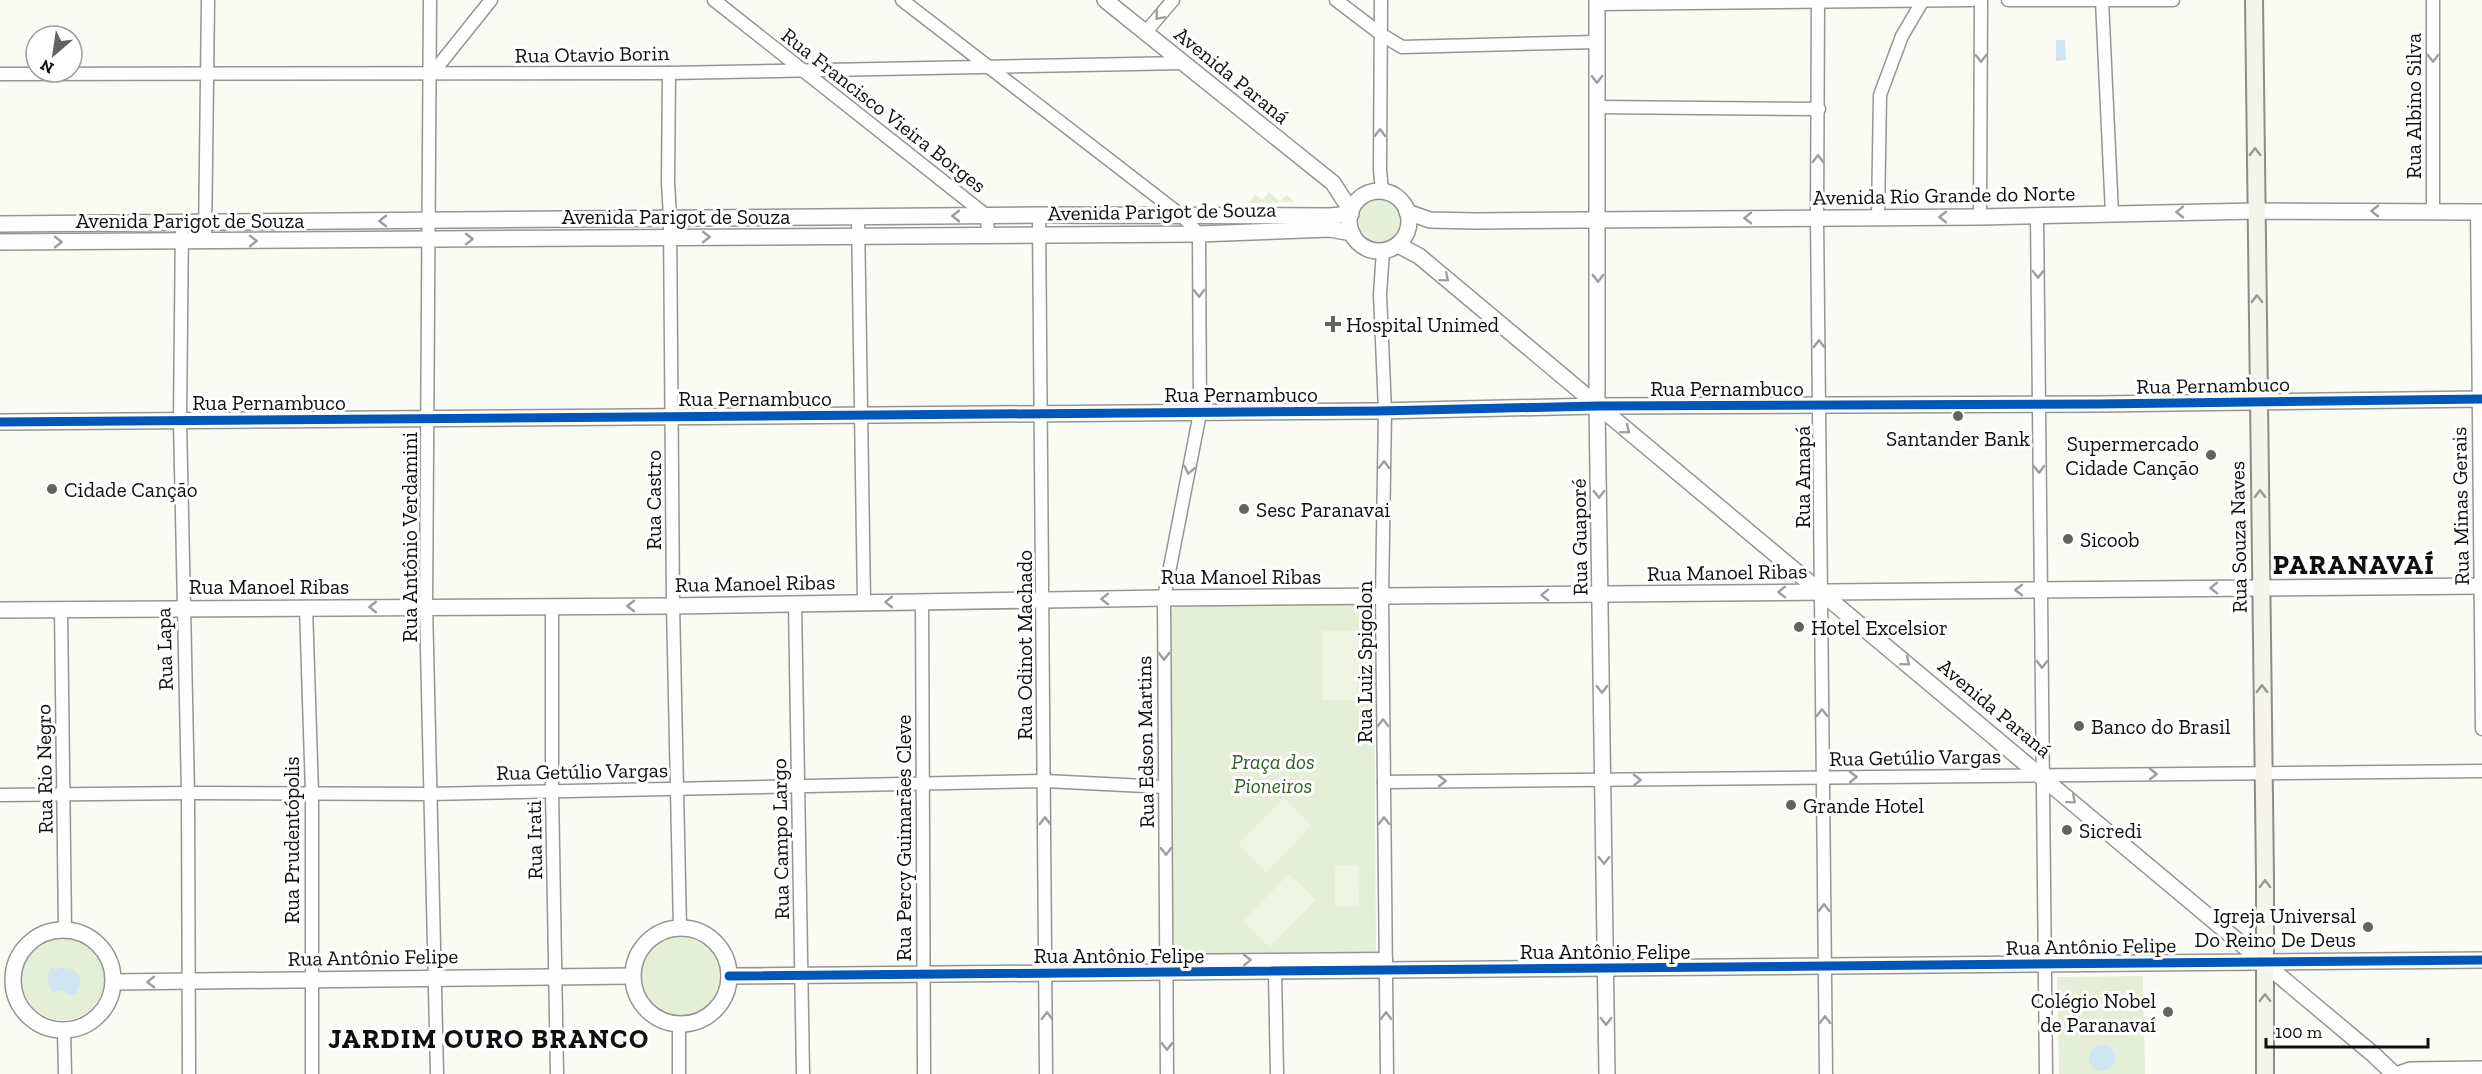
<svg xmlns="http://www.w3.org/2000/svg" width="2482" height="1074" font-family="'Zilla Slab',serif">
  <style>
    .green { fill: #e5efd8 }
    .pitch { fill: #eef4e1 }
    .water { fill: #d0e5f2 }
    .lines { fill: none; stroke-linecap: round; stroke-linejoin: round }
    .minor-casing { stroke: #959593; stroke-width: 15 }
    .tertiary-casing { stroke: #959593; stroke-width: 18 }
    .secondary-casing { stroke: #8c8c8a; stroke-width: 20 }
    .minor { stroke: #fefefe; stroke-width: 12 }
    .tertiary { stroke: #fefefe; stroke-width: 15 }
    .secondary { stroke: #f4f3ec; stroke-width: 16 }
    .cycleway-casing { stroke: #fff; stroke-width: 13 }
    .cycleway { stroke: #0057b8; stroke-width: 9 }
    .oneway { stroke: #9e9e9e }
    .oneway2 { stroke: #989894 }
    .poi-dot { fill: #626260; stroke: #fff; stroke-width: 2 }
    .labels { text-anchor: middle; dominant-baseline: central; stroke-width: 6; stroke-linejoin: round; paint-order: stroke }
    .street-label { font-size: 21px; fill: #0f0f0f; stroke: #fff }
    .poi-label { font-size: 21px; fill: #0f0f0f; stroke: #fff; text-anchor: start }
    .park-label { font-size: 21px; font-style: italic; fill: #316126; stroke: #fff }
    .district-label { font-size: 27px; font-weight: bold; letter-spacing: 1.5px; fill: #0f0f0f; stroke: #fff }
  </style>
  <rect width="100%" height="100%" fill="#fbfbf6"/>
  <g class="green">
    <polygon points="1269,192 1280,202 1286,195 1295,202 1249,203 1255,195 1262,200"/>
    <circle cx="1379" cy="221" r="22"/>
    <polygon points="1367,604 1374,609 1376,954 1175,956 1172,950 1170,614 1172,609 1179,605"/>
    <circle cx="680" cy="977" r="40"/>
    <circle cx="63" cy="979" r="41"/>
    <polygon points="2143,976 2145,1074 2059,1074 2057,977"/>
  </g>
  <g class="pitch">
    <rect x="1322" y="631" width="37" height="69"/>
    <polygon points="1284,798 1312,825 1266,872 1238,845"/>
    <polygon points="1335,865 1358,865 1359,906 1335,906"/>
    <polygon points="1289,874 1316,900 1270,947 1243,921"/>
  </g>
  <g class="water">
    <polygon points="2056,40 2065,40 2066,60 2056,61"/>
    <path d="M51,966L56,970L61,967L75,970L81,980L77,993L70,996L62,990L53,993C47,984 47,976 51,966Z"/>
    <circle cx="2102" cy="1058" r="13"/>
  </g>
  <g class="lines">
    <defs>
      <g id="minor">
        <polyline points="430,0 426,606 437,1074"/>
        <polyline points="714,0 987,216 988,234"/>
        <polyline points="902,0 1182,216 1199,234 1200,413 1164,598 1167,1074"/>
        <polyline points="1336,0 1382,35 1402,47 1597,42"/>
        <polyline points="1381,0 1380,170 1382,191"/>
        <polyline points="1818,0 1817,218 1826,1074"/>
        <polyline points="2008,0 2173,0"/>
        <polyline points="2433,0 2433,212"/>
        <polyline points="2102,1 2112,214"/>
        <polyline points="1597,4 1972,0"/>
        <polyline points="1145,33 1173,0"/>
        <polyline points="669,73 668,182 670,218 673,605 680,928"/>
        <polyline points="0,74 669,73 1184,63"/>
        <polyline points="431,75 491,0"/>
        <polyline points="1598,107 1819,109"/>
        <polyline points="2477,212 2482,729"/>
        <polyline points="1039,215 1046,1074"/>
        <polyline points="2037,216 2046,1074"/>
        <polyline points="858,217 864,602"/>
        <polyline points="1878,217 1880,95 1902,36 1922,2"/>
        <polyline points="1980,217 1981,0"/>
        <polyline points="182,222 180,421 188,793 189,1074"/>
        <polyline points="205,241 208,0"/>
        <polyline points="1383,251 1380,294 1385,411 1382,597 1387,1074"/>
        <polyline points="922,601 924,1074"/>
        <polyline points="795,604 803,1074"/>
        <polyline points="552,606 552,791 557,1074"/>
        <polyline points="306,607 312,793 312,1074"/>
        <polyline points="61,609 65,929"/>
        <polyline points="1384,782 2482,771"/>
        <polyline points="0,795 190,793 429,794 1045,781 1165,787"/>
        <polyline points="1167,961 1386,959"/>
        <polyline points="1275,972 1277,1074"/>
        <polyline points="679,1024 679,1074"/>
        <polyline points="64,1030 65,1074"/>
      </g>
      <g id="tertiary">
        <polyline points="1105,0 1333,183 1351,211"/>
        <polyline points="1597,0 1597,406 1607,1074"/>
        <circle cx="1379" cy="221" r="30"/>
        <polyline points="1407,212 1430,220 1476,221 1980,217 2256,211 2482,212"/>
        <polyline points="0,224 1039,215 1330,216 1351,214"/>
        <polyline points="0,242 1199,234 1330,229 1352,233"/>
        <polyline points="1398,245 1419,256 2374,1055 2394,1074"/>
        <polyline points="0,422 1378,411 1597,406 2099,404 2482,399"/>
        <polyline points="0,610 672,606 1164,598 2482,586"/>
        <circle cx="681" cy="976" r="48"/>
        <circle cx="63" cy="980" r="50"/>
        <polyline points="729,976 2482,960"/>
        <polyline points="114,982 632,976"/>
        <polyline points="2399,1074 2410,1070 2482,1069"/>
      </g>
      <polyline id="secondary" points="2254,0 2265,878 2265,1074"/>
    </defs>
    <use href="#minor" class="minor-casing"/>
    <use href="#tertiary" class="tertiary-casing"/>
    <use href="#secondary" class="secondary-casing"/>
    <use href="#minor" class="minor"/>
    <use href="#tertiary" class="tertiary"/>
    <use href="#secondary" class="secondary"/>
    <defs>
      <g id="cycleway">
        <polyline points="0,422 1378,411 1597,406 2099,404 2482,399"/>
        <polyline points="729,976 2482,960"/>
      </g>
    </defs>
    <use href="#cycleway" class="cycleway-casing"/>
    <use href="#cycleway" class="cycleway"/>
  </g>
  <defs><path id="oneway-chevron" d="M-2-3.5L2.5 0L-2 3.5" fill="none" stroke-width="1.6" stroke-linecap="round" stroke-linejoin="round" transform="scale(1.5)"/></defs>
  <g class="oneway">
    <use href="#oneway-chevron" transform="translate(1159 16) rotate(130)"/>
    <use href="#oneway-chevron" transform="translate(1981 58) rotate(90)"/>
    <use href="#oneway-chevron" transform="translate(2433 58) rotate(90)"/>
    <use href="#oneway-chevron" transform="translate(1597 79) rotate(90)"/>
    <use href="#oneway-chevron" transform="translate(1380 133) rotate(-89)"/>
    <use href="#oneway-chevron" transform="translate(1818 159) rotate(-89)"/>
    <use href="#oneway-chevron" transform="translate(2375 211) rotate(-180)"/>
    <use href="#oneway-chevron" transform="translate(2180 212) rotate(179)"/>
    <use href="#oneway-chevron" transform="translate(956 216) rotate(180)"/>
    <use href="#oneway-chevron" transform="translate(1943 217) rotate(180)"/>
    <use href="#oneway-chevron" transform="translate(1748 218) rotate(179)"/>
    <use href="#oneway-chevron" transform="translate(383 221) rotate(180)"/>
    <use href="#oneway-chevron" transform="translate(706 237)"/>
    <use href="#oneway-chevron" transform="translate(469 239)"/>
    <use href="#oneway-chevron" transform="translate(253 241)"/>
    <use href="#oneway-chevron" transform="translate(58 242)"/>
    <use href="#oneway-chevron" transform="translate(2038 274) rotate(90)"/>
    <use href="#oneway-chevron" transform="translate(1445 278) rotate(40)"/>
    <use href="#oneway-chevron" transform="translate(1598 278) rotate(90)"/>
    <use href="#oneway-chevron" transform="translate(1199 293) rotate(89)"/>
    <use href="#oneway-chevron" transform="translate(1819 344) rotate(-91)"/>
    <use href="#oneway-chevron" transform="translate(1626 430) rotate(40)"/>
    <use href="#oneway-chevron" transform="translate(1384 465) rotate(-89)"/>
    <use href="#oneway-chevron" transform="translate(2039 469) rotate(89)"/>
    <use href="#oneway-chevron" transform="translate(1189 470) rotate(101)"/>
    <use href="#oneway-chevron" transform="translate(1599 494) rotate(89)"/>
    <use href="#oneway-chevron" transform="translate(2214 588) rotate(179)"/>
    <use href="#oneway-chevron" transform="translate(2019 590) rotate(180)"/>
    <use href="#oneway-chevron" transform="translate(1782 592) rotate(179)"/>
    <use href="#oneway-chevron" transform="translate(1545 595) rotate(179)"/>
    <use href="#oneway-chevron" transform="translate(1105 599) rotate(179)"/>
    <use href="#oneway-chevron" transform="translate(889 602) rotate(179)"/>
    <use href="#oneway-chevron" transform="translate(631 606) rotate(180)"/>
    <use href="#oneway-chevron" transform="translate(373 607) rotate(180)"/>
    <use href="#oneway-chevron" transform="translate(1164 656) rotate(90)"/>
    <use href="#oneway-chevron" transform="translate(1906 662) rotate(40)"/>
    <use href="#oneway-chevron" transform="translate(2042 664) rotate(90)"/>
    <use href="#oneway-chevron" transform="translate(1602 689) rotate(89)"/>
    <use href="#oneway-chevron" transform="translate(1822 713) rotate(-91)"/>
    <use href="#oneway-chevron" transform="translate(1383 723) rotate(-90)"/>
    <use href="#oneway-chevron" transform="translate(2153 774)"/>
    <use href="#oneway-chevron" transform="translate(1853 777) rotate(-1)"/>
    <use href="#oneway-chevron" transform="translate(1637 780) rotate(-1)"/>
    <use href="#oneway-chevron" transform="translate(1442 781)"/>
    <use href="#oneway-chevron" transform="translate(2072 800) rotate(40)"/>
    <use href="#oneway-chevron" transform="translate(1045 821) rotate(-90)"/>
    <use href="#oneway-chevron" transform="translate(1384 821) rotate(-91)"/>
    <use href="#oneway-chevron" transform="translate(1166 851) rotate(89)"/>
    <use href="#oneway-chevron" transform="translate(1604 860) rotate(89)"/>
    <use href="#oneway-chevron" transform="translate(1824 908) rotate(-90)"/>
    <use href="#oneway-chevron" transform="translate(1247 960) rotate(-1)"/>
    <use href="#oneway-chevron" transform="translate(151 982) rotate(179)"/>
    <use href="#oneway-chevron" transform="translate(1047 1016) rotate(-90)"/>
    <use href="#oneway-chevron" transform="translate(1386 1016) rotate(-91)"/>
    <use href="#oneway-chevron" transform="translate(1825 1020) rotate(-91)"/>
    <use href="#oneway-chevron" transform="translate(1606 1021) rotate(89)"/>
    <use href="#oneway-chevron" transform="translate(1167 1046) rotate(90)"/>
  </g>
  <g class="oneway2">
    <use href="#oneway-chevron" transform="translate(2255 152) rotate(-90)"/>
    <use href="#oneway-chevron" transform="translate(2257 299) rotate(-91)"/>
    <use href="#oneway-chevron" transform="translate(2260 494) rotate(-91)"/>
    <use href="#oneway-chevron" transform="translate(2262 689) rotate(-91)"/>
    <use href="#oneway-chevron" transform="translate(2265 884) rotate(-90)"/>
    <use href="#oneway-chevron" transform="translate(2265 998) rotate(-91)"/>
  </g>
  <g class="poi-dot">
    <path d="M1330 315h6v6h6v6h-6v6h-6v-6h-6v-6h6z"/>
    <circle cx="1958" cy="416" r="6"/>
    <circle cx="2211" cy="455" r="6"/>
    <circle cx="52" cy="489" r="6"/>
    <circle cx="1244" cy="509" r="6"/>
    <circle cx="2068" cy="539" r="6"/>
    <circle cx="1799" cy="627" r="6"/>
    <circle cx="2079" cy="726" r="6"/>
    <circle cx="1791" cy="805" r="6"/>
    <circle cx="2067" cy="830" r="6"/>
    <circle cx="2368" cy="927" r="6"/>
    <circle cx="2168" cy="1012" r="6"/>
  </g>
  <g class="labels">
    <g class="street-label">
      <text transform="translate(592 54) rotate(-1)">Rua Otavio Borin</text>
      <text transform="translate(1232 75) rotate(39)">Avenida Paraná</text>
      <text transform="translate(2413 106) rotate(-90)">Rua Albino Silva</text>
      <text transform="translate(884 110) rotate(38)">Rua Francisco Vieira Borges</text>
      <text transform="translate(1944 195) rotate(-1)">Avenida Rio Grande do Norte</text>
      <text transform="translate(1162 211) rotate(-1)">Avenida Parigot de Souza</text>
      <text x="676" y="216">Avenida Parigot de Souza</text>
      <text x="190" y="220">Avenida Parigot de Souza</text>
      <text transform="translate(2213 385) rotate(-1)">Rua Pernambuco</text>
      <text x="1727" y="388">Rua Pernambuco</text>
      <text x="1241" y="394">Rua Pernambuco</text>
      <text x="755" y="398">Rua Pernambuco</text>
      <text x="269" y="402">Rua Pernambuco</text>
      <text transform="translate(1802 477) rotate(-90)">Rua Amapá</text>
      <text transform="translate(653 500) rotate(-90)">Rua Castro</text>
      <text transform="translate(2460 506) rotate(-91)">Rua Minas Gerais</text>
      <text transform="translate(409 537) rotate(-90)">Rua Antônio Verdamini</text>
      <text transform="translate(1579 537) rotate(-91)">Rua Guaporé</text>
      <text transform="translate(2238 537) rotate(-91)">Rua Souza Naves</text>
      <text transform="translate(1727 572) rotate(-1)">Rua Manoel Ribas</text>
      <text x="1241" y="576">Rua Manoel Ribas</text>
      <text transform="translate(755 583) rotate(-1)">Rua Manoel Ribas</text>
      <text x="269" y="586">Rua Manoel Ribas</text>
      <text transform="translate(1024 645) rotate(-90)">Rua Odinot Machado</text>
      <text transform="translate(164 649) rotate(-92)">Rua Lapa</text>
      <text transform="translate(1364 662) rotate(-90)">Rua Luiz Spigolon</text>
      <text transform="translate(1995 708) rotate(40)">Avenida Paraná</text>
      <text transform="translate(1145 742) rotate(-91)">Rua Edson Martins</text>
      <text transform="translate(1915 757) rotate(-1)">Rua Getúlio Vargas</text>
      <text transform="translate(44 769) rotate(-91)">Rua Rio Negro</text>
      <text transform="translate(582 771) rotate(-1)">Rua Getúlio Vargas</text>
      <text transform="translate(903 838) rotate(-90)">Rua Percy Guimarães Cleve</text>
      <text transform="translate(780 839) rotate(-91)">Rua Campo Largo</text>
      <text transform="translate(291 840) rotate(-90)">Rua Prudentópolis</text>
      <text transform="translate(534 840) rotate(-91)">Rua Irati</text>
      <text transform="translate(2091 946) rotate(-1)">Rua Antônio Felipe</text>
      <text x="1605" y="951">Rua Antônio Felipe</text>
      <text x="1119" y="955">Rua Antônio Felipe</text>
      <text transform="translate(373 957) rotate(-1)">Rua Antônio Felipe</text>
    </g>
    <g class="poi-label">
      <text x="1346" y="324">Hospital Unimed</text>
      <text x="1958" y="438" text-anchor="middle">Santander Bank</text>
      <text x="2199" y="443" text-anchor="end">Supermercado<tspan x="2199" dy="24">Cidade Canção</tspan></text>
      <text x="64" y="489">Cidade Canção</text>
      <text x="1256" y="509">Sesc Paranavai</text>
      <text x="2080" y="539">Sicoob</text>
      <text x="1811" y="627">Hotel Excelsior</text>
      <text x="2091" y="726">Banco do Brasil</text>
      <text x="1803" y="805">Grande Hotel</text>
      <text x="2079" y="830">Sicredi</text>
      <text x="2356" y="915" text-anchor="end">Igreja Universal<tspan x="2356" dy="24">Do Reino De Deus</tspan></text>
      <text x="2156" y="1000" text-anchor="end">Colégio Nobel<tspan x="2156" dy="24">de Paranavaí</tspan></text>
    </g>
    <g class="park-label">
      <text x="1273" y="761">Praça dos<tspan x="1273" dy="24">Pioneiros</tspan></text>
    </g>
    <g class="district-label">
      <text x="2354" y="565">PARANAVAÍ</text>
      <text x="489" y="1039">JARDIM OURO BRANCO</text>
    </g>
  </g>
  <g transform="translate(54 54) rotate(209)"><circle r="28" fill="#ffffff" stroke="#9f9f9f" stroke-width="1.5"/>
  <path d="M0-4.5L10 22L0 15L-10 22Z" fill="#626260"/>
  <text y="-9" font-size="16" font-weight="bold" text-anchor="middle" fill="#0f0f0f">N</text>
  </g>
  <path d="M2266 1038v9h162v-9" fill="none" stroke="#0f0f0f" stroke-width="3"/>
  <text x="2275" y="1038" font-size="18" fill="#0f0f0f" stroke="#ffffff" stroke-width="4.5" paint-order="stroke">100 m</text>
</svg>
